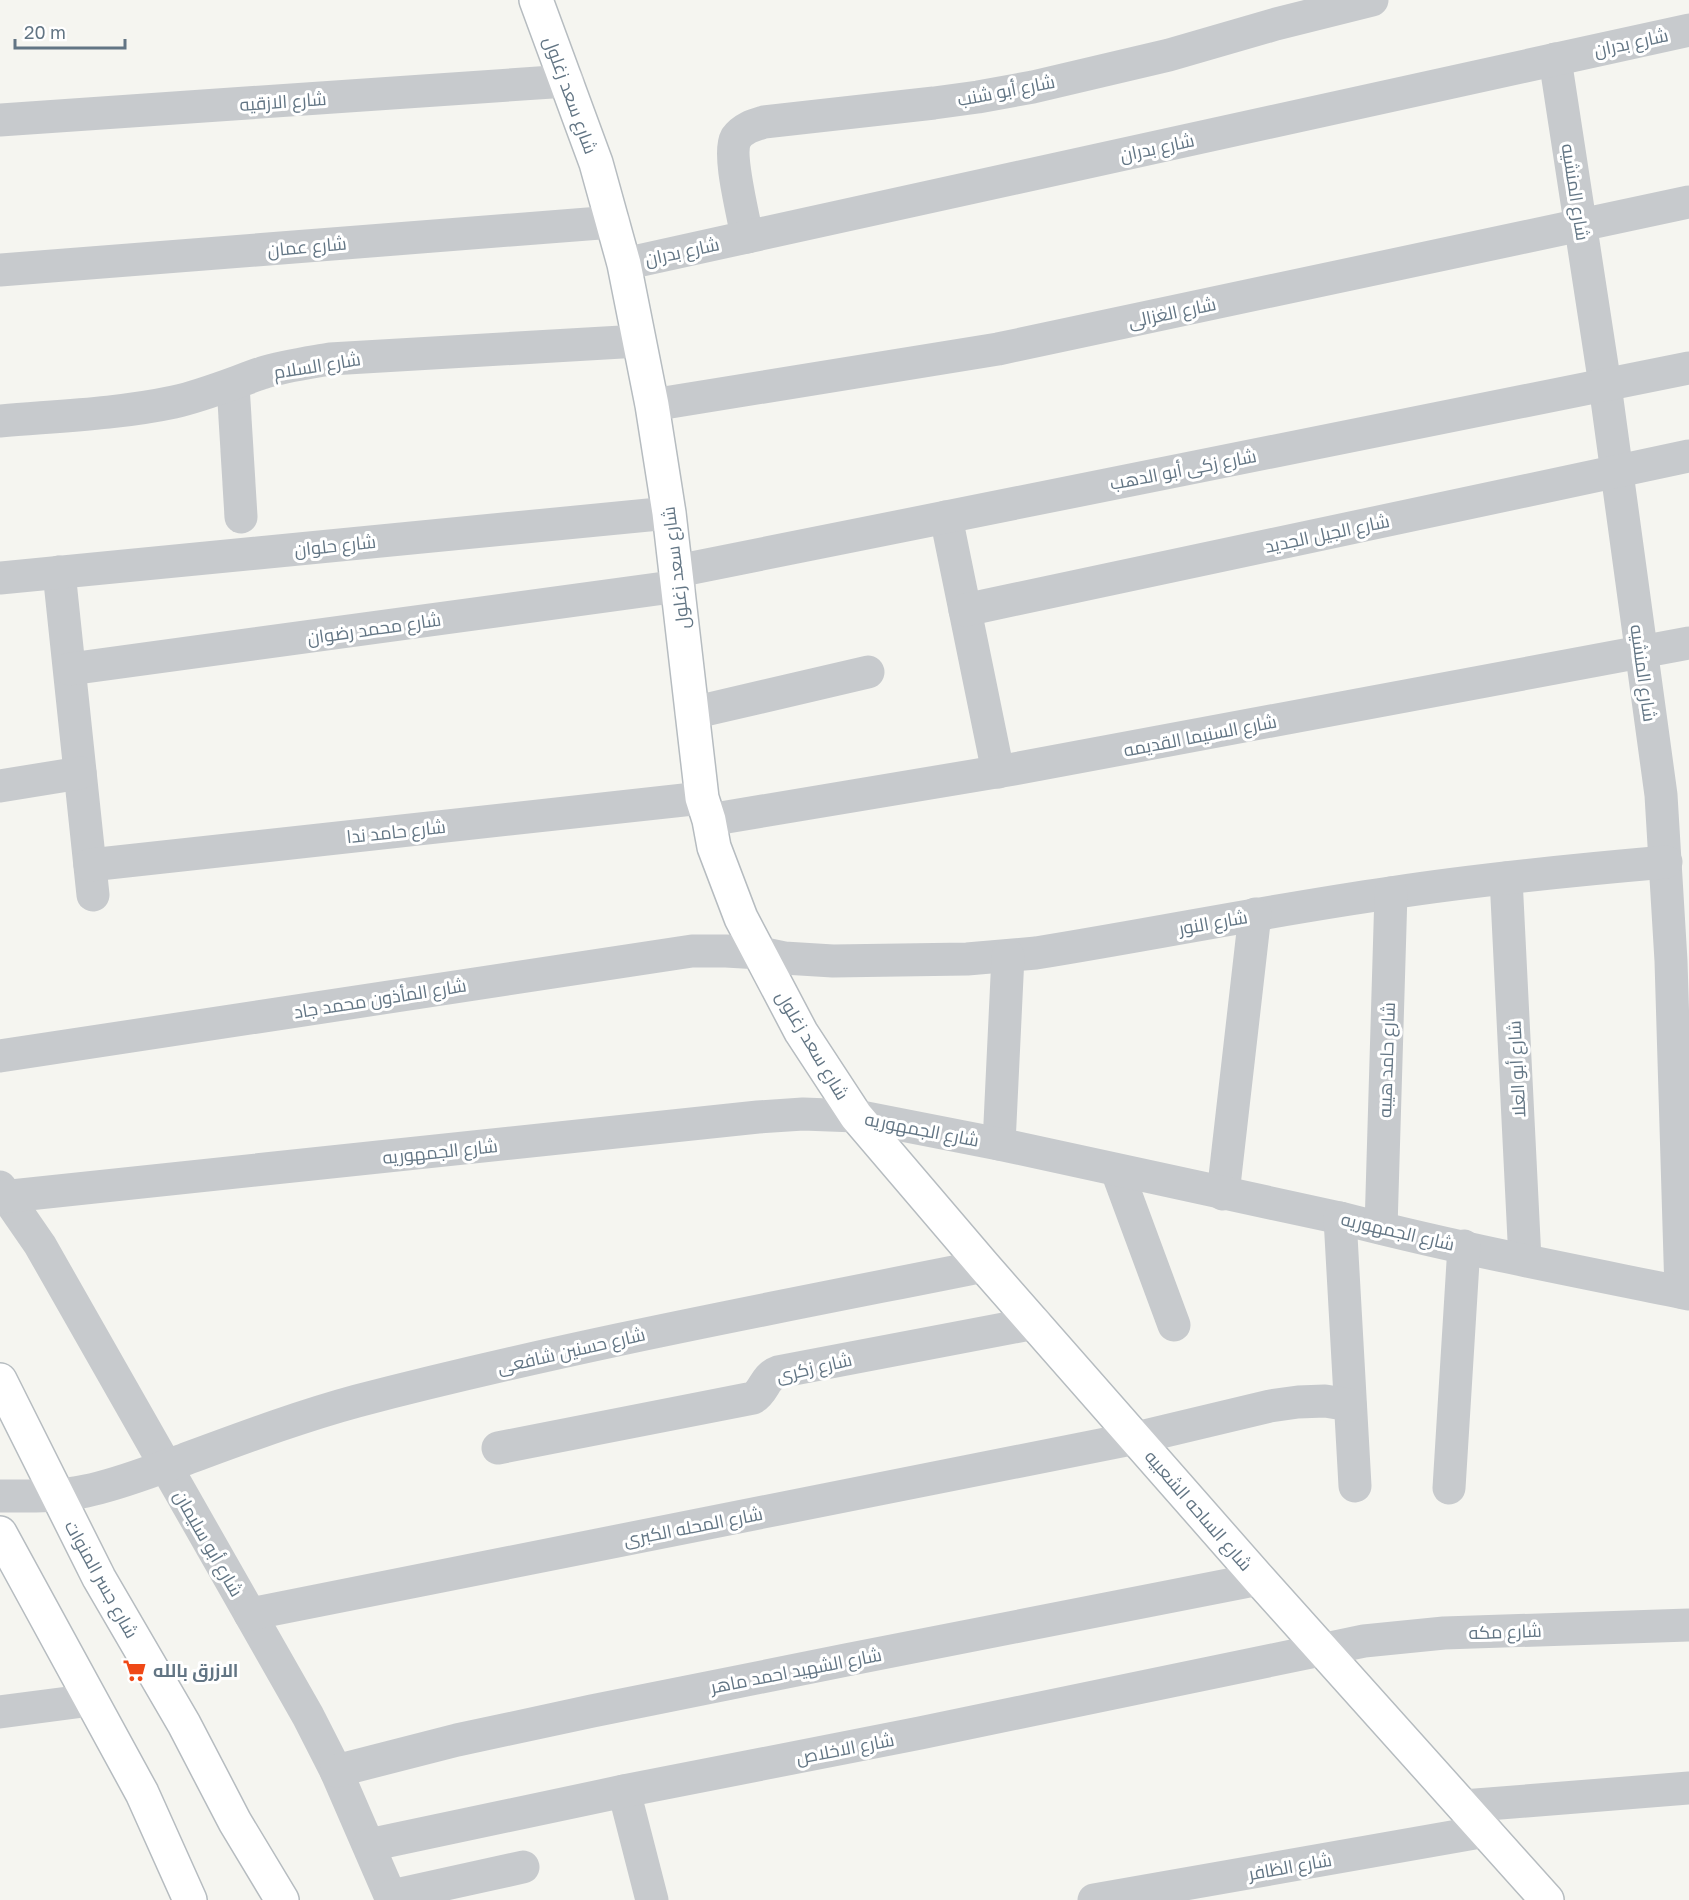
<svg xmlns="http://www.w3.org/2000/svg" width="1689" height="1900" font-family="'Golos Text',Cairo,sans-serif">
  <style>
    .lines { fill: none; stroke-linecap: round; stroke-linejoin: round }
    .secondary-casing { stroke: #b6bcc0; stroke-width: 36 }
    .street { stroke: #c7cacd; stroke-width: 33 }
    .secondary { stroke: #fff; stroke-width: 33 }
    .labels { text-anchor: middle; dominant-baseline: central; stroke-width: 6; stroke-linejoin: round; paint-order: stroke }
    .street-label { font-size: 18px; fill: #627584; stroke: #fff }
    .poi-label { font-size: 18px; font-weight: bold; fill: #627584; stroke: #fff; text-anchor: start }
  </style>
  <rect width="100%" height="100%" fill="#f5f5f0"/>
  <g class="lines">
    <defs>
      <g id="secondary">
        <polyline points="536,0 596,163 624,264 652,405 669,513 702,798 709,820 714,847 741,918 801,1032 856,1116 984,1266 1259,1579 1547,1900"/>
        <polyline points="0,1380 99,1578 184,1724 235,1822 282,1900"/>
        <polyline points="0,1533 142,1793 190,1900"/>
      </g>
    </defs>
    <use href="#secondary" class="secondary-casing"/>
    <g class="street">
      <polyline points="1555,59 1605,385 1661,795 1671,961 1681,1292"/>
      <polyline points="0,120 567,81"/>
      <path d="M747,237C744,217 727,154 736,138C743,128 754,125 764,122L934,103L978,97L1033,87L1169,55L1276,24L1372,0"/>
      <polyline points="624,264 1689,30"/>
      <polyline points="0,270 613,222"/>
      <polyline points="233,385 241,517"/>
      <polyline points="652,405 998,349 1689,202"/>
      <path d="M0,421C58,416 118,414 174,402C205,395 233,383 262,373C284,366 307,363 330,359L639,341"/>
      <polyline points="946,517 998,772"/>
      <polyline points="677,571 1689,368"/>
      <polyline points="59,572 93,895"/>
      <polyline points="0,578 669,513"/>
      <polyline points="965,610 1689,456"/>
      <polyline points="70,669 679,586"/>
      <polyline points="692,713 868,672"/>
      <polyline points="0,786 80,773"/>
      <polyline points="709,820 1014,769 1689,643"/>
      <polyline points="90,865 702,798"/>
      <polyline points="1506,878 1525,1260"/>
      <path d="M0,1056L692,951H726L760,953L784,958L833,961L967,959L1036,953C1154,934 1271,910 1390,893C1482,879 1574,870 1666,862"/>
      <polyline points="999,1144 1008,956"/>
      <polyline points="1117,1171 1174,1325"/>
      <polyline points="0,1187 40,1245 308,1716 336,1771 392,1900"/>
      <polyline points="1223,1194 1255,914"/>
      <path d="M0,1197L758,1117L803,1114L856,1116L999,1144L1340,1218C1455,1248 1572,1270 1689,1294"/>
      <polyline points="1340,1218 1355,1486"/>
      <polyline points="1381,1228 1391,893"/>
      <path d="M498,1448L753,1398C765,1391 764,1377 778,1372L1035,1323"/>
      <polyline points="1449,1488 1464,1246"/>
      <path d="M0,1496C29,1496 58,1497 86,1491C120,1484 151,1471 183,1460C240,1439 298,1417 357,1401C564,1347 774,1308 984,1266"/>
      <polyline points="250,1614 1136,1438 1270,1406 1298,1402 1325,1401 1350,1405"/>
      <polyline points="0,1712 91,1700"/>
      <polyline points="336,1771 457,1740 592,1711 846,1660 1259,1579"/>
      <polyline points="624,1791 652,1900"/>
      <polyline points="1463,1806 1689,1788"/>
      <polyline points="369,1845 624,1791 920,1733 1364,1641 1444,1633 1689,1625"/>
      <polyline points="391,1896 523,1867"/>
      <polyline points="1094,1900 1486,1831"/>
    </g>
    <use href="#secondary" class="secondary"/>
  </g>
  <defs>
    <symbol id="supermarket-bare" viewBox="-9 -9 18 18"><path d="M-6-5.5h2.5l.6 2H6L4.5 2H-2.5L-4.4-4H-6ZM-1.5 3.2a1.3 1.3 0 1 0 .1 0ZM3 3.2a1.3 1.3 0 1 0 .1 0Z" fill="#ef4816" stroke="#fff" stroke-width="2.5" paint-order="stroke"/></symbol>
  </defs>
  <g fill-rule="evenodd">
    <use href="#supermarket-bare" x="118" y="1654" width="33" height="33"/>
  </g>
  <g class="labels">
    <g class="street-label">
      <text transform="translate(1631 42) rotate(-12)">شارع بدران</text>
      <text transform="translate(1006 90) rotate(-11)">شارع أبو شنب</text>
      <text transform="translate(571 95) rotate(70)">شارع سعد زغلول</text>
      <text transform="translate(283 101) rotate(-4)">شارع الازقيه</text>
      <text transform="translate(1157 147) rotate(-12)">شارع بدران</text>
      <text transform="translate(1576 192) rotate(81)">شارع المنشيه</text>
      <text transform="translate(307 246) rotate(-5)">شارع عمان</text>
      <text transform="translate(682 251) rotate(-12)">شارع بدران</text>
      <text transform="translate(1172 312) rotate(-12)">شارع الغزالى</text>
      <text transform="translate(317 365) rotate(-9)">شارع السلام</text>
      <text transform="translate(1183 469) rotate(-11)">شارع زكى أبو الدهب</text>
      <text transform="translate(1327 533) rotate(-12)">شارع الجيل الجديد</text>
      <text transform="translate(335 545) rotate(-6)">شارع حلوان</text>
      <text transform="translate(675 568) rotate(-97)">شارع سعد زغلول</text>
      <text transform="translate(374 628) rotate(-8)">شارع محمد رضوان</text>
      <text transform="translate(1644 673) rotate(82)">شارع المنشيه</text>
      <text transform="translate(1200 735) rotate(-11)">شارع السنيما القديمه</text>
      <text transform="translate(396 831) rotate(-6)">شارع حامد ندا</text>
      <text transform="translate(1213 922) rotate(-10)">شارع النور</text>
      <text transform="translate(380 998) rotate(-9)">شارع المأذون محمد جاد</text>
      <text transform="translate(813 1045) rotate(59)">شارع سعد زغلول</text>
      <text transform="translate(1386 1060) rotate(-88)">شارع حامد هيبه</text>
      <text transform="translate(1516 1069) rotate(-93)">شارع أبو العلا</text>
      <text transform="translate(922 1129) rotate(11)">شارع الجمهوريه</text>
      <text transform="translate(440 1151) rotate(-6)">شارع الجمهوريه</text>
      <text transform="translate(1398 1231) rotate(13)">شارع الجمهوريه</text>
      <text transform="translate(571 1350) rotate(-13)">شارع حسنين شافعى</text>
      <text transform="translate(814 1367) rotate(-13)">شارع زكرى</text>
      <text transform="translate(1199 1510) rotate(49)">شارع الساحه الشعبيه</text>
      <text transform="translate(693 1526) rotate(-11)">شارع المحله الكبرى</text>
      <text transform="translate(209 1543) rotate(60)">شارع أبو سليمان</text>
      <text transform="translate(102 1579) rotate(61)">شارع جسر المنوات</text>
      <text transform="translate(1505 1631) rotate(-2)">شارع مكه</text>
      <text transform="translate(796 1670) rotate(-11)">شارع الشهيد احمد ماهر</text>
      <text transform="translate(845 1748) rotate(-11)">شارع الاخلاص</text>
      <text transform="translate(1290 1866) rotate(-10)">شارع الظافر</text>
    </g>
    <g class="poi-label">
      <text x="153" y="1670">الازرق بالله</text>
    </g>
  </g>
  <path d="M15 39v9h110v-9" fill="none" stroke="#627584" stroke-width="3"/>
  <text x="24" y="39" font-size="18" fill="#627584" stroke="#ffffff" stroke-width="4.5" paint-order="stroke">20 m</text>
</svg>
